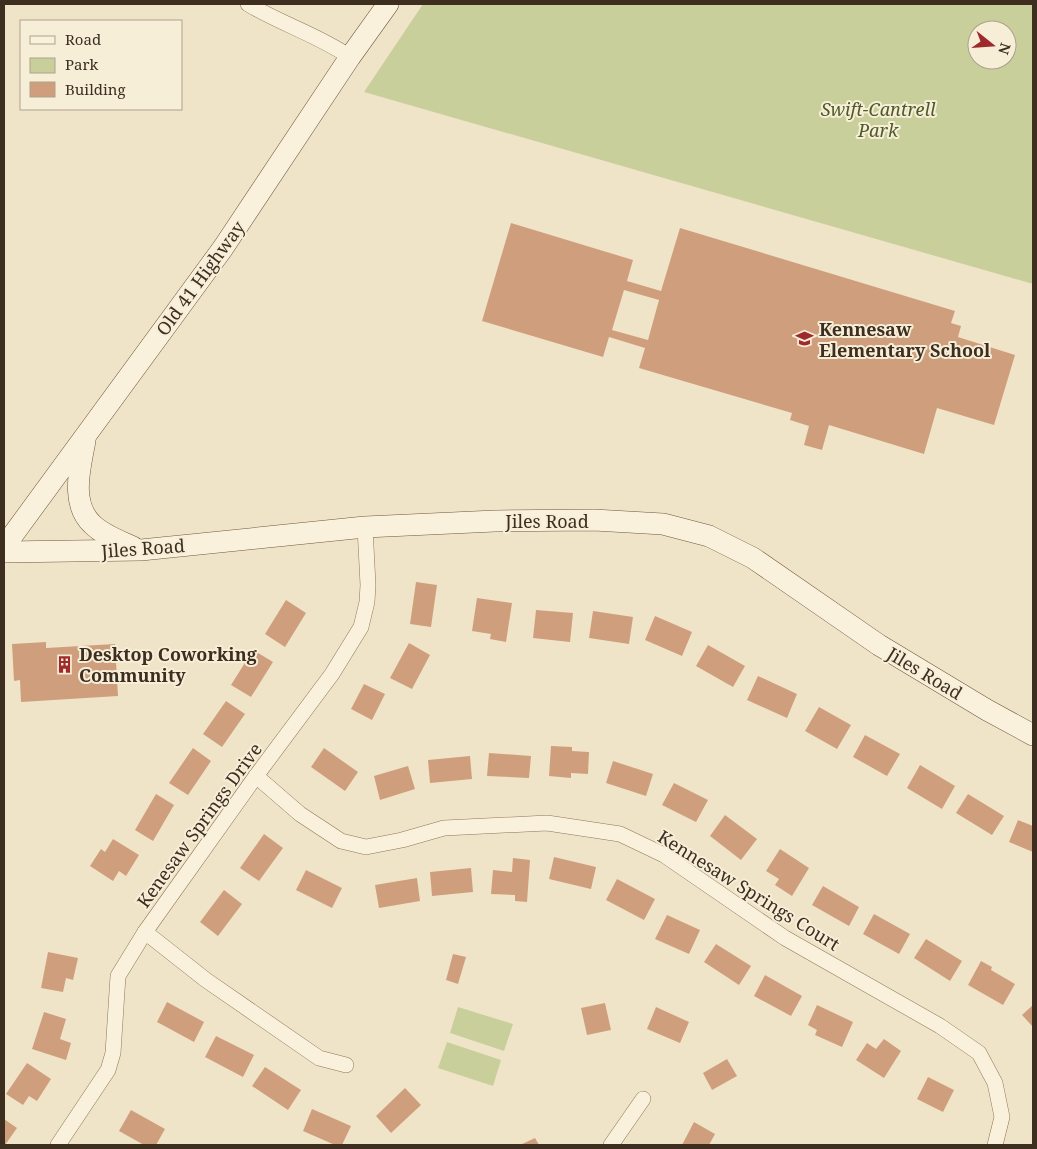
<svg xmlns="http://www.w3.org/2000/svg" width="1037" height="1149" font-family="'Noto Serif',serif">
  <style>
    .green { fill: #c9cf9b; fill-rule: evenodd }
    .building { fill: #cf9f7d; fill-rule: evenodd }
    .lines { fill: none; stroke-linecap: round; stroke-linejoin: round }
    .street-casing { stroke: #8d765c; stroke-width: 16 }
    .secondary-casing { stroke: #6f573f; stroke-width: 22 }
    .street { stroke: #faf1dc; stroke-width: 15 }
    .secondary { stroke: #faf1dc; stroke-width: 21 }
    .labels { text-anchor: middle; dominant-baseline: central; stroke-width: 4; stroke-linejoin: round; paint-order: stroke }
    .park-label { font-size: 18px; font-style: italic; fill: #4d5a26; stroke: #f7eed8 }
    .street-label { font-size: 18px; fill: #3d2e20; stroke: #f7eed8 }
    .poi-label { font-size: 18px; font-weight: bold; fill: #3d2e20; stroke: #f7eed8; text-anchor: start }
  </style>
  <rect width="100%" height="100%" fill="#f0e4c8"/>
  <g class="green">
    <path d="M423,4H1033V284L364,92ZM977,30H1007V60H977Z"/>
    <polygon points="458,1007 513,1024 504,1051 450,1033"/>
    <polygon points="447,1042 501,1060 493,1086 438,1068"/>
  </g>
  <g class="building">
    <path d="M511,223L633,260L627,281L661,291L680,228L955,311L951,323L961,326L958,337L1015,355L994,425L937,408L924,454L829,425L822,450L804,445L809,426L790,420L792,413L639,368L645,348L609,337L603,357L482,321ZM624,290L659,300L648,340L612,330Z"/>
    <polygon points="416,582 437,585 431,627 410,624"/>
    <polygon points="477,598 512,603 506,642 490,639 491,634 472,631"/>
    <polygon points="286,600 306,613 285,647 265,634"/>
    <polygon points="536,610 573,613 570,642 533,638"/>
    <polygon points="593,611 633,617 629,644 589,638"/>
    <polygon points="655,616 692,632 682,656 645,640"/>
    <polygon points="46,642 46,648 115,644 118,696 21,702 20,680 14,681 12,644"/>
    <polygon points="409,643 430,655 412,689 390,678"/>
    <polygon points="708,645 745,666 733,687 696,666"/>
    <polygon points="253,650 273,662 251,697 231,685"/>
    <polygon points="758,676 797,694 787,718 747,700"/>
    <polygon points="364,684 385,694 372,720 351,709"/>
    <polygon points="226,701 245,714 222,747 203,734"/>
    <polygon points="819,707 851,725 837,749 805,731"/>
    <polygon points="865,735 900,754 887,776 853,757"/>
    <polygon points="551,746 572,747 572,751 589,752 588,774 571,773 571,778 549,776"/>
    <polygon points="193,748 211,761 188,795 169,783"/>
    <polygon points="324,748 358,772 345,791 311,767"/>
    <polygon points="489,753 531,756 529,778 487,776"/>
    <polygon points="470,756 472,779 430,783 428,760"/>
    <polygon points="613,761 653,774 646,796 606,783"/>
    <polygon points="920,765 955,786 942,809 907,788"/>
    <polygon points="408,766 415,789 380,800 374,776"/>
    <polygon points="674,783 708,800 696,822 662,805"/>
    <polygon points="156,794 174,805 153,841 135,830"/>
    <polygon points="968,794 1004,816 992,835 956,813"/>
    <polygon points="725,815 757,839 741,860 710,836"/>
    <polygon points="1018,820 1033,826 1033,852 1009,842"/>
    <polygon points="264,834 283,848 259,881 240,868"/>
    <polygon points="113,839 139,855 126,876 119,871 113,881 90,866 101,849 105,852"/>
    <polygon points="780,849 809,868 792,896 775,885 779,879 766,871"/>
    <polygon points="554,857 596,867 591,889 549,879"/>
    <polygon points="513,858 530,860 527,902 515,901 515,895 491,894 493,870 512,872"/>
    <polygon points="471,868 473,892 432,896 430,872"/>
    <polygon points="306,870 342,888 332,908 296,890"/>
    <polygon points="417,878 420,901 379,908 375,885"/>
    <polygon points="617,879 655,899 644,920 606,900"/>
    <polygon points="823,886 859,907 849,926 812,905"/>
    <polygon points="224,890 242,904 218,936 200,922"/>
    <polygon points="874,914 910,934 899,954 863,934"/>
    <polygon points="667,915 700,930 689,954 655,939"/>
    <polygon points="926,939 962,961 950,981 914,958"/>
    <polygon points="716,944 751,966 739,985 704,962"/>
    <polygon points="48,952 78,958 73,980 66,978 63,992 41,988"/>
    <polygon points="453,954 466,957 458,984 446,980"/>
    <polygon points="981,961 992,967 991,970 1015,984 1003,1005 968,985"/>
    <polygon points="765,975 802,996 791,1016 754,996"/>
    <polygon points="167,1002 204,1022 194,1042 157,1022"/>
    <polygon points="605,1003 611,1030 587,1035 581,1008"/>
    <polygon points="817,1005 853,1022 842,1047 815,1035 817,1030 808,1025"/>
    <polygon points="1033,1005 1033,1027 1022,1015"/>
    <polygon points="656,1007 689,1022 680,1043 647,1029"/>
    <polygon points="44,1012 66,1019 60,1039 71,1043 66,1060 32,1049"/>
    <polygon points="216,1036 254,1055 243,1077 205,1057"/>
    <polygon points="884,1039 901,1051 884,1078 856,1060 867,1043 876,1049"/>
    <polygon points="727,1059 737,1076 712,1090 703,1073"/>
    <polygon points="27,1063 51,1079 37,1101 29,1096 23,1105 6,1094"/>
    <polygon points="265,1067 301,1090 288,1110 252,1086"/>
    <polygon points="928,1077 954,1090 943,1112 917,1099"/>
    <polygon points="405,1088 421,1105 391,1133 376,1116"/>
    <polygon points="312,1109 351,1126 342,1145 335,1145 303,1131"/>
    <polygon points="131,1110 165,1129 156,1145 144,1145 119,1131"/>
    <polygon points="4,1119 17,1128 5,1145 4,1145"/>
    <polygon points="694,1122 715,1134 709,1145 682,1145"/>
    <polygon points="535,1138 539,1145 520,1145"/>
  </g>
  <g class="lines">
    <defs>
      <g id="street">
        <path d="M248,4C281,24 318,35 350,57"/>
        <polyline points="256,776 300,814 341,841 366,847 402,840 444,828 547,823 620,834 664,855 785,938 940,1026 979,1053 995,1083 1002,1117 995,1145"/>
        <polyline points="145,932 206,980 319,1058 346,1065"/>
        <polyline points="58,1145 108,1070 113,1053 118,976 145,932 256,776 332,674 361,627 367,602 368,585 365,527"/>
        <polyline points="611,1145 643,1099"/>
      </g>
      <g id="secondary">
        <path d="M85,441C80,468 70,503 92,524C103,535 120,541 133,547"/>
        <polyline points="4,547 223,248 350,57 388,4"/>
        <polyline points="4,552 141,550 365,527 495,521 594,520 663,524 709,536 753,558 879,645 987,710 1033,735"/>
      </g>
    </defs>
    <use href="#street" class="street-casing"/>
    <use href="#secondary" class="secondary-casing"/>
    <use href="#street" class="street"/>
    <use href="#secondary" class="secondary"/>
  </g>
  <defs>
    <symbol id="school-bare" viewBox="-9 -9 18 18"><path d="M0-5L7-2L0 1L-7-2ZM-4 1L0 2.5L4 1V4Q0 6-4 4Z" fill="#9e2a2b" stroke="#f7eed8" stroke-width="2.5" paint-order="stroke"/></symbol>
    <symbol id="building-bare" viewBox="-9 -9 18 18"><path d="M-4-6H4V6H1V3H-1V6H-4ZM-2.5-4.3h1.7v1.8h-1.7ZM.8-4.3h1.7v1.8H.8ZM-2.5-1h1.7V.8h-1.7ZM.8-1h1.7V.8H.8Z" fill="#9e2a2b" stroke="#f7eed8" stroke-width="2.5" paint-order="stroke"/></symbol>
  </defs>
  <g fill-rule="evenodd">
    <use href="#school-bare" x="792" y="326" width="25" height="25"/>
    <use href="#building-bare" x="52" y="652" width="25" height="25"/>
  </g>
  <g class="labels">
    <g class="park-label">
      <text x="878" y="109">Swift-Cantrell<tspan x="878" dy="21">Park</tspan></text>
    </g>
    <g class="street-label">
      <text transform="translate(200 278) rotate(-54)">Old 41 Highway</text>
      <text x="547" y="521">Jiles Road</text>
      <text transform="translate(143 548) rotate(-4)">Jiles Road</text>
      <text transform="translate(925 673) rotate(31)">Jiles Road</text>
      <text transform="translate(199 825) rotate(-54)">Kenesaw Springs Drive</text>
      <text transform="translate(749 890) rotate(32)">Kennesaw Springs Court</text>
    </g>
    <g class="poi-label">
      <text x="819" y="329">Kennesaw<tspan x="819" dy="21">Elementary School</tspan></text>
      <text x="79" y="654">Desktop Coworking<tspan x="79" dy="21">Community</tspan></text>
    </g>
  </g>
  <rect width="1037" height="1149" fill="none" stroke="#3d2e20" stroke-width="10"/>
  <rect x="20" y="20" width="162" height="90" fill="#f7eed8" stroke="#ada18e"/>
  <rect x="30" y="36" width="25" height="8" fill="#faf1dc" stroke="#ada18e"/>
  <text x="65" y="45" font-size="15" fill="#3d2e20">Road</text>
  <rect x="30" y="58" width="25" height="15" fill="#c9cf9b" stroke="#ada18e"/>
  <text x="65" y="70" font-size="15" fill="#3d2e20">Park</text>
  <rect x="30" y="82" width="25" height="15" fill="#cf9f7d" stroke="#ada18e"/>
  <text x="65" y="95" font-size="15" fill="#3d2e20">Building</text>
  <g transform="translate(992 45) rotate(107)"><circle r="24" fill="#f7eed8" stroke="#ada18e"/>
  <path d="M0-4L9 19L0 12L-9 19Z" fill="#9e2a2b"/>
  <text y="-8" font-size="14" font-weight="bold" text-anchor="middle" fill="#3d2e20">N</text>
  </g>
</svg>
